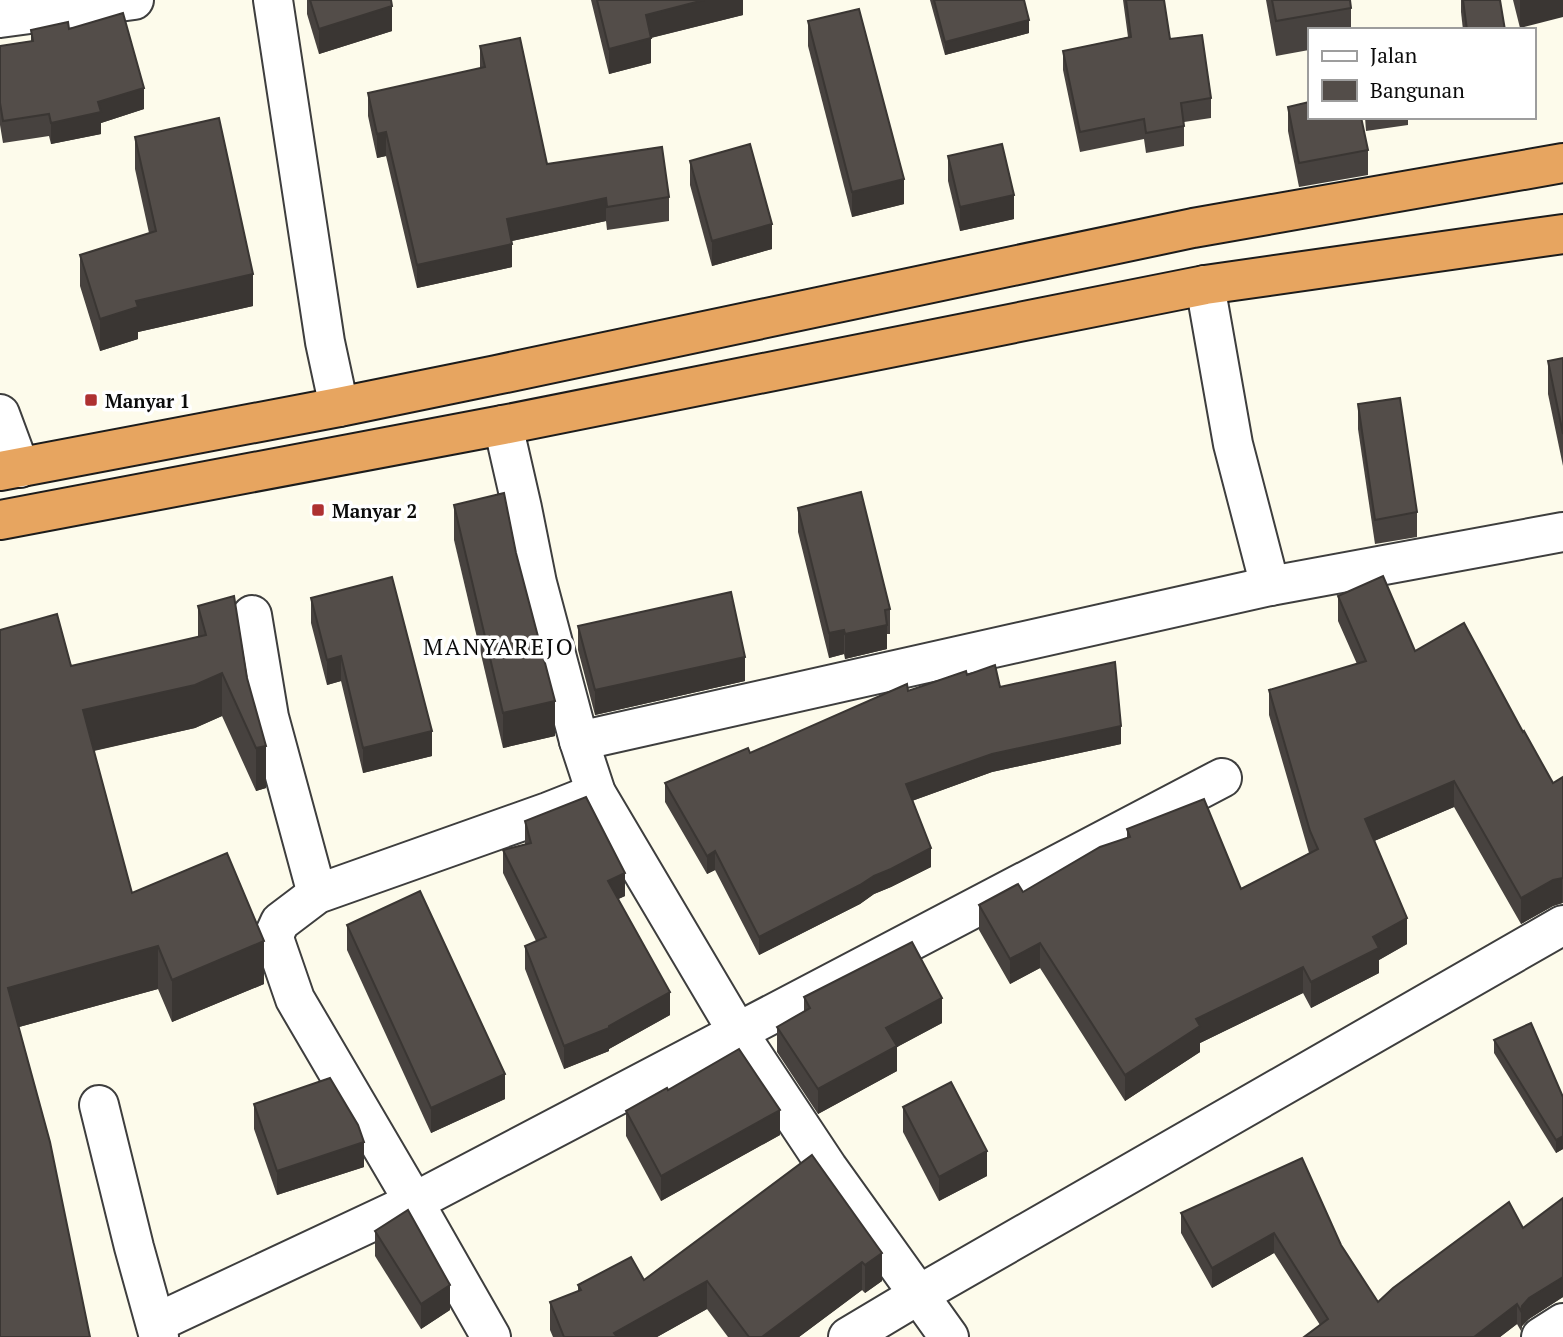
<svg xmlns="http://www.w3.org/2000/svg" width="1563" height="1337" font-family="'PT Serif',serif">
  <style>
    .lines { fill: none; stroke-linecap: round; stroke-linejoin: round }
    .minor-casing { stroke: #3e3e3e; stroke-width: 42 }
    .highway-casing { stroke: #1c1c1c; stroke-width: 42 }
    .minor { stroke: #fff; stroke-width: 38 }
    .highway { stroke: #e7a560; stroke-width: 38 }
    .wall { fill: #47423f }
    .shaded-wall { fill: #3a3633 }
    .building { fill: #534d49; stroke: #3a3633; stroke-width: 2 }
    .poi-dot { fill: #ae3131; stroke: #fff; stroke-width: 2.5 }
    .labels { text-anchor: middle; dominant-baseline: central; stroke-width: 7; stroke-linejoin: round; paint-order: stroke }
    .poi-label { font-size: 19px; font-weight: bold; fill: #0b0b0b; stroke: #fff; text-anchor: start }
    .quarter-label { font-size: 23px; letter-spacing: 2px; fill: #0b0b0b; stroke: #fff }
  </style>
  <rect width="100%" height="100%" fill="#fdfbeb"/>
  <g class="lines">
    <defs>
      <g id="minor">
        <polyline points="273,0 325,342 339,407"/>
        <polyline points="0,18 134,0"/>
        <polyline points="1205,285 1233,444 1270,586"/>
        <polyline points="0,414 20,468"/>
        <polyline points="503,425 522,508 537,583 579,741 596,793 737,1031 828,1168 949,1337"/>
        <polyline points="252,615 269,717 317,894"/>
        <polyline points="579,741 1270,586 1563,532"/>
        <polyline points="99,1105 134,1247 159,1337"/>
        <polyline points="156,1323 414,1202 1222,778"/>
        <polyline points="491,1337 414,1202 295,999 275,941 275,933 280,922 317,894 548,812 596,793"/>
        <polyline points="848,1337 920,1294 1563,925"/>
        <polyline points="1541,1337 1563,1323"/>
      </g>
      <g id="highway">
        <polyline points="0,471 339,407 496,375 1193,228 1563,163"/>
        <polyline points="0,520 503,425 1205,285 1563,234"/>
      </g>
    </defs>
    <use href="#minor" class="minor-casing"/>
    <use href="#highway" class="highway-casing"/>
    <use href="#minor" class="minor"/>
    <use href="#highway" class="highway"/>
  </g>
  <g class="wall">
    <polygon points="307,0 391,0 392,31 319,54 307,14"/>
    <polygon points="591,0 743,0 743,15 651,38 651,63 609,74"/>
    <polygon points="930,0 1024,0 1029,33 945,55"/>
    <polygon points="1123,0 1164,0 1170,39 1211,98 1211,118 1184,122 1184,146 1146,153 1144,139 1080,152 1063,70 1063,51 1128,37"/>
    <polygon points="1266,0 1350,0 1351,8 1351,30 1309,30 1309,50 1276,56"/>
    <polygon points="1461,0 1500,0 1505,30 1463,30 1461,12"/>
    <polygon points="1513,0 1563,0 1520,28"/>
    <polygon points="808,21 904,204 852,217 808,46"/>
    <polygon points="69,29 144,109 101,123 101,134 51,144 49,136 3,143 0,125 0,46 31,41 31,30"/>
    <polygon points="480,46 547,164 669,197 669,221 607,230 606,221 512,241 512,267 417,288 386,156 377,158 368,116 368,93 480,68"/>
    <polygon points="1288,107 1368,150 1368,175 1299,187 1288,131"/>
    <polygon points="1365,117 1408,117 1408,125 1366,131"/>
    <polygon points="135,137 253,306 138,332 138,339 100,351 80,286 80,255 149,233 135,169"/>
    <polygon points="948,156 1014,219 960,231 948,181"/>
    <polygon points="690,161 772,249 712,266 690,185"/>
    <polygon points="1563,358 1563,466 1548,394 1548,361"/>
    <polygon points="1358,404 1417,512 1417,537 1375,544 1358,429"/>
    <polygon points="454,505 516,553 555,736 503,748 454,540"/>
    <polygon points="798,508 890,609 890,634 887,634 887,649 845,659 844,654 829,658 798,532"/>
    <polygon points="234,596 266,788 256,791 222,716 195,728 94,751 132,893 264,984 172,1022 158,989 19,1027 0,1337 0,630 71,666 198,637 198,606"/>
    <polygon points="1338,596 1415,651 1523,732 1553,783 1563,777 1563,903 1553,906 1521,924 1454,807 1374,841 1407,944 1379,960 1379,973 1311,1008 1303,993 1200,1043 1200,1052 1125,1101 1040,968 1010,984 979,930 979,905 1023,892 1127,838 1127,829 1241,889 1309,853 1269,715 1269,690 1357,664 1338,621"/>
    <polygon points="311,598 432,756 363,773 341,681 327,685 311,623"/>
    <polygon points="578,626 745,681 595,715 578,650"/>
    <polygon points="967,675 1000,687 1121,744 992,772 912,801 931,867 891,887 874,894 860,904 759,955 715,870 707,874 665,802 665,783 750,753 908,691"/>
    <polygon points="525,821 625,896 618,899 670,1015 609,1049 609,1051 564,1069 525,969 525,946 536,941 503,873 503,850 525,844"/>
    <polygon points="347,925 505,1099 431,1133 347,950"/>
    <polygon points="804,997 942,1023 897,1047 897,1071 818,1114 777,1052 777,1027 804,1011"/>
    <polygon points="1494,1040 1563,1097 1563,1149 1556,1153 1494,1053"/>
    <polygon points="668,1090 780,1135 661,1201 626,1136 626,1111"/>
    <polygon points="254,1104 364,1167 277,1195 254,1129"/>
    <polygon points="903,1107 987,1176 939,1201 903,1132"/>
    <polygon points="812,1155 882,1281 865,1293 862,1290 799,1337 728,1337 707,1309 657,1337 553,1337 550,1330 550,1302 578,1291 578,1285 644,1280"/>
    <polygon points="1563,1198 1563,1297 1529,1319 1522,1326 1521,1331 1517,1324 1500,1337 1304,1337 1320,1325 1274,1253 1212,1288 1181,1233 1181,1213 1341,1245 1378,1302 1523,1228"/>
    <polygon points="375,1231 450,1310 421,1329 375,1256"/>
  </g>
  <g class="shaded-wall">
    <polygon points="704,0 743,0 743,15 646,39 646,15"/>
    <polygon points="1520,0 1563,0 1563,17 1520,28"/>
    <polygon points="392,6 392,31 319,54 319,29"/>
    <polygon points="1029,20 1029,33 945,55 945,42"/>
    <polygon points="651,38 651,63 609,74 609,49"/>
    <polygon points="144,88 144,109 101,123 101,134 51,144 51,123 98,102"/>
    <polygon points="386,132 386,156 377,158 377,134"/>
    <polygon points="904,179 904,204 852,217 852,192"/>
    <polygon points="1014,195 1014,219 960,231 960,207"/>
    <polygon points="606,198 606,221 507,242 507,219"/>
    <polygon points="772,224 772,249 712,266 712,241"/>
    <polygon points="512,244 512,267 417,288 417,265"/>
    <polygon points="253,274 253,306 138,332 138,339 100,351 100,319 136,301"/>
    <polygon points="887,625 887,649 845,659 845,634"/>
    <polygon points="844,630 844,654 829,658 829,633"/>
    <polygon points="341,656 341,681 327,685 327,660"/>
    <polygon points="745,657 745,681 595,715 595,690"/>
    <polygon points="222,673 222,716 195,728 83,753 83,710"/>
    <polygon points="555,701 555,736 503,748 503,713"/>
    <polygon points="1121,726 1121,744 992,772 906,803 906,784 992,754"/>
    <polygon points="432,731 432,756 363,773 363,748"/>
    <polygon points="266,746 266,788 256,791 256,748"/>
    <polygon points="1454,781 1454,807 1365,845 1365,819"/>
    <polygon points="931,848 931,867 891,887 874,894 860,904 759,955 759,937 874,876"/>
    <polygon points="715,851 715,870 707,874 707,856"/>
    <polygon points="625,873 625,896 608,904 608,881"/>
    <polygon points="1562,878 1562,903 1553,906 1521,924 1521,898 1553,880"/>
    <polygon points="1407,918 1407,944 1379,960 1379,973 1311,1008 1311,982 1373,937"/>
    <polygon points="264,941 264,984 172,1022 172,980"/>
    <polygon points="1040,943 1040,968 1010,984 1010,959"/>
    <polygon points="158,946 158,989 8,1030 8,988"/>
    <polygon points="1303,967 1303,993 1200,1043 1200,1052 1125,1101 1125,1075 1196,1019"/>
    <polygon points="670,992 670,1015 609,1049 609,1051 564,1069 564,1046 609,1026"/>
    <polygon points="942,998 942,1023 897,1047 897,1071 818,1114 818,1089 886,1028"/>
    <polygon points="505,1074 505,1099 431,1133 431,1108"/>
    <polygon points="780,1110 780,1135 661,1201 661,1176"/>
    <polygon points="1563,1136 1563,1149 1556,1153 1556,1140"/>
    <polygon points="364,1142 364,1167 277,1195 277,1171"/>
    <polygon points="987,1151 987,1176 939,1201 939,1177"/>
    <polygon points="1274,1233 1274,1253 1212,1288 1212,1268"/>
    <polygon points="882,1253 882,1281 865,1293 865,1265"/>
    <polygon points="862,1262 862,1290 799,1337 762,1337"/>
    <polygon points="1563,1277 1563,1297 1529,1319 1522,1326 1521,1331 1521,1311 1522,1306 1529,1298"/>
    <polygon points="707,1281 707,1309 657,1337 614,1337 614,1333"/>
    <polygon points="450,1285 450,1310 421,1329 421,1304"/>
    <polygon points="1517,1304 1517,1324 1500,1337 1474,1337"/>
  </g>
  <g class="building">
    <polygon points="310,0 391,0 392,6 319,29"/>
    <polygon points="597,0 704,0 646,15 651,38 609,49"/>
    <polygon points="934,0 1024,0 1029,20 945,42"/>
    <polygon points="1126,0 1164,0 1170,39 1202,35 1211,98 1181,103 1184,126 1146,133 1144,119 1080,132 1063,51 1131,37"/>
    <polygon points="1272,0 1350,0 1351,8 1276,21"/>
    <polygon points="1463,0 1500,0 1505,30 1467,30"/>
    <polygon points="859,9 904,179 852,192 808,21"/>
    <polygon points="123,13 144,88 98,102 101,112 51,123 49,114 3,121 0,103 0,46 33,41 31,30 68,22 69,29"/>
    <polygon points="520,38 547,164 662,147 669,197 607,207 606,198 507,219 512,244 417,265 386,132 377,134 368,93 485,67 480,46"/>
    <polygon points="1309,102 1309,117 1361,117 1368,150 1299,163 1288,107"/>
    <polygon points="219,118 253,274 136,301 138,307 100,319 80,255 156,231 135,137"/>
    <polygon points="750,144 772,224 712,241 690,161"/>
    <polygon points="1002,144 1014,195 960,207 948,156"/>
    <polygon points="1563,358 1563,434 1548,361"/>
    <polygon points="1400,398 1417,512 1375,520 1358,404"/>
    <polygon points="861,492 890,609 885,610 887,625 845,634 844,630 829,633 798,508"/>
    <polygon points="504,493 516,553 555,701 503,713 454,505"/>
    <polygon points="1383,576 1415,651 1464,623 1523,732 1524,731 1553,783 1563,777 1563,878 1553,880 1521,898 1454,781 1365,819 1407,918 1373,937 1379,948 1311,982 1303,967 1196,1019 1200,1026 1125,1075 1040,943 1010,959 979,905 1018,884 1023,892 1100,847 1130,837 1127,829 1204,799 1241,889 1318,849 1310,831 1269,690 1366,661 1338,596"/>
    <polygon points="392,577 432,731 363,748 341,656 327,660 311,598"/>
    <polygon points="731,592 745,657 595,690 578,626"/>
    <polygon points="234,596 247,678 266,746 256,748 222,673 195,685 83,710 132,893 227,853 264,941 172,980 158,946 8,988 50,1142 90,1337 0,1337 0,630 57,614 71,666 206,635 198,606"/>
    <polygon points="1115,662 1121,726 992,754 906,784 931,848 891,869 874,876 860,885 759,937 715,851 707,856 665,783 748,748 750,753 907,684 908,691 966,671 967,675 995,665 1000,687"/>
    <polygon points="586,797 625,873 608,881 670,992 609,1026 609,1028 564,1046 525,946 546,937 503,850 531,843 525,821"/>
    <polygon points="420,891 505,1074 431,1108 347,925"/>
    <polygon points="912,942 942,998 886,1028 897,1046 818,1089 777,1027 810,1008 804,997"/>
    <polygon points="1531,1023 1563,1097 1563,1136 1556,1140 1494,1040"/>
    <polygon points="739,1049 780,1110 661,1176 626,1111 667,1088 668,1090"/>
    <polygon points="330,1078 358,1125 364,1142 277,1171 254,1104"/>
    <polygon points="951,1082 987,1151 939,1177 903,1107"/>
    <polygon points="812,1155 882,1253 865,1265 862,1262 762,1337 749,1337 707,1281 614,1333 617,1337 564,1337 550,1302 581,1290 578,1285 631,1257 644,1280"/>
    <polygon points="1302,1158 1341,1245 1378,1302 1393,1288 1509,1202 1523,1228 1563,1198 1563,1277 1529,1298 1522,1306 1521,1311 1517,1304 1474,1337 1304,1337 1328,1319 1274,1233 1212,1268 1181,1213"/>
    <polygon points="408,1210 450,1285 421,1304 375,1231"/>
  </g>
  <g class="poi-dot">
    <rect x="84" y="393" width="14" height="14" rx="3.5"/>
    <rect x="311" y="503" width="14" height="14" rx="3.5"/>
  </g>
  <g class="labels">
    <g class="poi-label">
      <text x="105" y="400">Manyar 1</text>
      <text x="332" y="510">Manyar 2</text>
    </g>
    <g class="quarter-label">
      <text x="499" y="646">MANYAREJO</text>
    </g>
  </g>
  <rect x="1308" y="28" width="228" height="91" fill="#ffffff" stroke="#9d9d9d" stroke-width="2"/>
  <rect x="1322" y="51" width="35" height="10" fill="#ffffff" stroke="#9d9d9d" stroke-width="2"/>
  <text x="1370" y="63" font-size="21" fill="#0b0b0b">Jalan</text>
  <rect x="1322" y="80" width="35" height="21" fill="#534d49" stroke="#9d9d9d" stroke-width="2"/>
  <text x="1370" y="98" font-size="21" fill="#0b0b0b">Bangunan</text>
</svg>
